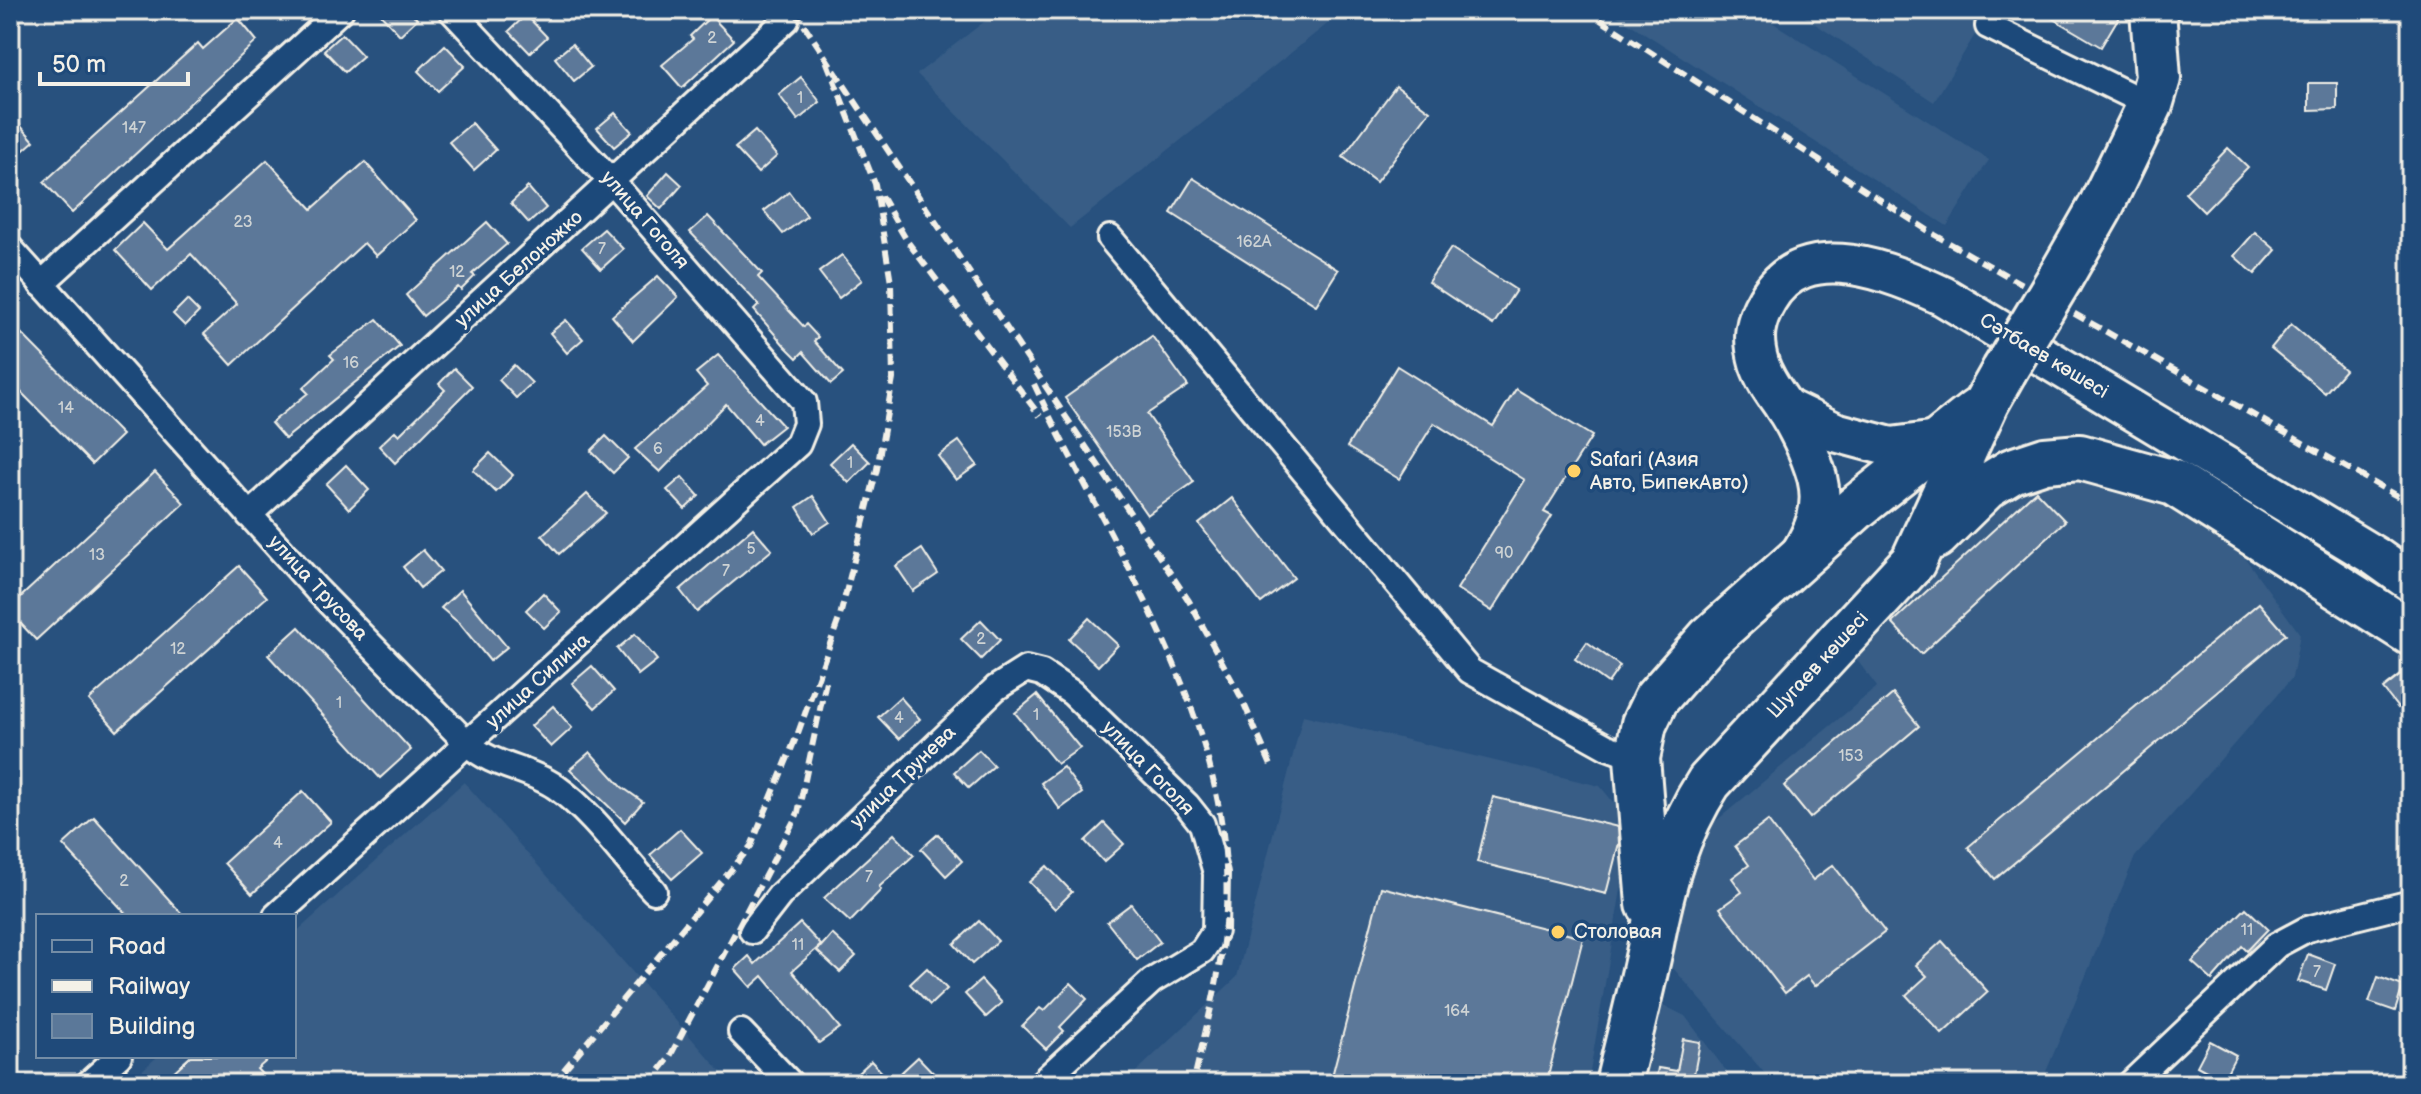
<svg xmlns="http://www.w3.org/2000/svg" width="2421" height="1094" font-family="'Balsamiq Sans',sans-serif">
  <style>
    .built { fill: #375d86 }
    .building { fill: #5b7899; stroke: #f4f1e8; stroke-width: 2 }
    .lines { fill: none; stroke-linecap: round; stroke-linejoin: round }
    .street-casing { stroke: #f4f1e8; stroke-width: 30 }
    .primary-casing { stroke: #f4f1e8; stroke-width: 44 }
    .highway-casing { stroke: #f4f1e8; stroke-width: 50 }
    .street { stroke: #1f4a7a; stroke-width: 24 }
    .primary { stroke: #1f4a7a; stroke-width: 38 }
    .highway { stroke: #1f4a7a; stroke-width: 44 }
    .rail { stroke: #f4f1e8; stroke-width: 6; stroke-dasharray: 12 6; stroke-linecap: butt }
    .highway-bridge-casing { stroke: #f4f1e8; stroke-width: 50; stroke-linecap: butt }
    .highway-bridge { stroke: #1f4a7a; stroke-width: 44 }
    .poi-dot { fill: #ffd166; stroke: #1f4a7a; stroke-width: 3 }
    .labels { text-anchor: middle; dominant-baseline: central; stroke-width: 7; stroke-linejoin: round; paint-order: stroke }
    .number-label { font-size: 16px; fill: #ced3d4 }
    .street-label { font-size: 20px; fill: #f4f1e8; stroke: #1f4a7a }
    .poi-label { font-size: 20px; fill: #f4f1e8; stroke: #1f4a7a; text-anchor: start }
  </style>
  <rect width="100%" height="100%" fill="#28517e"/>
  <filter id="ink" filterUnits="userSpaceOnUse"><feTurbulence type="fractalNoise" baseFrequency=".0125" numOctaves="2"/><feDisplacementMap in="SourceGraphic" scale="16" xChannelSelector="R" yChannelSelector="G"/><feConvolveMatrix kernelMatrix="1 2 1 2 8 2 1 2 1" color-interpolation-filters="sRGB"/></filter>
  <g filter="url(#ink)">
    <g class="built">
      <polygon points="999,10 1345,10 1070,228 917,74"/>
      <polygon points="1608,10 1753,10 1989,160 1947,226"/>
      <polygon points="1794,10 1990,10 1934,102"/>
      <polygon points="2081,473 2169,499 2240,551 2300,634 2292,678 2135,857 2041,1084 1774,1084 1660,953 1698,836 1877,687 1851,652 2003,493"/>
      <polygon points="1303,715 1600,786 1632,825 1588,1084 1123,1084 1237,977"/>
      <polygon points="464,782 732,1084 127,1084 158,1056 294,1056 294,934"/>
      <polygon points="1655,1001 1685,1016 1736,1084 1634,1084"/>
    </g>
    <g class="building">
      <polygon points="377,10 409,10 417,19 400,35"/>
      <polygon points="2038,10 2123,10 2101,47"/>
      <polygon points="526,15 547,37 530,53 509,31"/>
      <polygon points="711,16 734,40 682,88 662,65 693,39 690,36"/>
      <polygon points="238,18 257,41 72,213 44,182 198,43 203,49"/>
      <polygon points="342,34 363,56 345,72 324,50"/>
      <polygon points="572,44 591,67 574,81 555,58"/>
      <polygon points="445,45 465,66 438,91 418,71"/>
      <polygon points="801,77 820,102 798,120 779,95"/>
      <polygon points="2309,83 2337,83 2337,109 2309,110"/>
      <polygon points="1396,86 1430,111 1376,182 1343,157"/>
      <polygon points="615,113 632,132 614,147 597,128"/>
      <polygon points="10,114 34,141 10,162"/>
      <polygon points="472,123 496,150 474,170 449,142"/>
      <polygon points="755,131 777,156 758,173 735,148"/>
      <polygon points="2228,148 2248,167 2204,212 2185,193"/>
      <polygon points="267,160 312,209 365,162 416,220 376,256 364,243 232,365 204,334 237,304 191,254 152,290 115,250 143,223 168,249"/>
      <polygon points="668,172 682,185 661,209 647,196"/>
      <polygon points="1193,178 1338,270 1316,305 1171,213"/>
      <polygon points="528,187 546,208 529,223 511,203"/>
      <polygon points="789,192 807,216 783,234 764,211"/>
      <polygon points="708,216 762,273 758,277 804,327 806,324 818,337 814,341 843,374 831,384 803,352 797,358 784,345 754,310 759,305 690,232"/>
      <polygon points="487,222 507,244 472,274 475,276 461,290 458,287 423,316 406,295"/>
      <polygon points="604,229 623,249 601,269 582,248"/>
      <polygon points="2255,232 2276,250 2255,274 2234,256"/>
      <polygon points="1451,248 1516,290 1493,325 1428,282"/>
      <polygon points="842,255 862,280 839,298 819,272"/>
      <polygon points="658,276 678,297 633,341 612,316"/>
      <polygon points="187,300 199,312 185,326 173,314"/>
      <polygon points="377,319 400,346 285,439 271,423 308,393 303,388 334,359 330,355"/>
      <polygon points="566,320 583,339 567,353 550,333"/>
      <polygon points="10,322 122,435 92,464 10,381"/>
      <polygon points="2291,324 2345,370 2325,393 2271,348"/>
      <polygon points="1152,336 1188,386 1147,414 1194,482 1147,515 1065,398"/>
      <polygon points="718,355 783,426 760,444 726,404 660,472 635,449 707,386 696,373"/>
      <polygon points="514,365 532,383 516,398 499,380"/>
      <polygon points="1397,366 1493,426 1516,389 1592,436 1544,512 1552,516 1492,611 1457,589 1525,480 1434,423 1399,479 1347,447"/>
      <polygon points="454,368 472,386 395,463 379,446 395,431 399,435 445,390 439,384"/>
      <polygon points="606,436 628,458 613,473 591,451"/>
      <polygon points="959,441 977,465 956,480 938,456"/>
      <polygon points="851,443 870,462 849,483 830,463"/>
      <polygon points="490,453 513,475 496,492 473,470"/>
      <polygon points="346,465 369,490 349,509 326,484"/>
      <polygon points="155,472 184,503 36,640 10,612 10,607"/>
      <polygon points="682,477 699,496 685,509 667,490"/>
      <polygon points="2036,491 2065,521 1921,654 1892,623"/>
      <polygon points="587,494 606,513 559,554 542,535"/>
      <polygon points="813,496 830,522 813,533 797,507"/>
      <polygon points="1232,498 1294,578 1261,603 1199,524"/>
      <polygon points="753,528 772,550 697,612 680,590"/>
      <polygon points="922,549 938,574 913,591 896,566"/>
      <polygon points="423,550 441,571 420,588 403,567"/>
      <polygon points="239,566 267,597 117,731 89,700"/>
      <polygon points="460,590 507,647 490,661 460,624 441,608"/>
      <polygon points="543,593 561,612 544,628 526,610"/>
      <polygon points="2259,603 2286,634 1995,879 1968,847"/>
      <polygon points="1089,618 1118,645 1098,666 1069,639"/>
      <polygon points="981,620 1000,640 981,659 961,639"/>
      <polygon points="299,627 411,750 380,778 268,655"/>
      <polygon points="635,634 657,660 638,675 617,649"/>
      <polygon points="1587,642 1620,666 1608,683 1575,659"/>
      <polygon points="592,666 614,691 595,708 572,683"/>
      <polygon points="2411,667 2411,698 2398,708 2383,689"/>
      <polygon points="1893,694 1919,726 1810,818 1784,786"/>
      <polygon points="1037,695 1080,748 1057,764 1015,713"/>
      <polygon points="900,697 920,719 899,739 878,717"/>
      <polygon points="553,706 572,728 551,747 531,726"/>
      <polygon points="979,750 994,766 969,788 954,772"/>
      <polygon points="590,752 622,787 643,802 625,822 570,769"/>
      <polygon points="1063,767 1082,793 1060,809 1041,783"/>
      <polygon points="303,791 331,822 252,894 224,863"/>
      <polygon points="1493,797 1618,827 1619,843 1606,894 1477,862"/>
      <polygon points="94,817 184,916 128,916 63,845"/>
      <polygon points="1768,821 1813,880 1833,865 1885,932 1815,986 1807,976 1785,993 1720,908 1742,892 1732,878 1749,865 1735,846"/>
      <polygon points="1104,823 1124,844 1104,862 1085,841"/>
      <polygon points="680,829 702,853 672,879 650,855"/>
      <polygon points="894,834 914,855 879,887 881,890 850,922 824,898"/>
      <polygon points="938,834 962,861 946,876 921,849"/>
      <polygon points="1047,866 1072,892 1055,909 1029,882"/>
      <polygon points="1381,887 1583,938 1546,1084 1330,1084"/>
      <polygon points="1131,904 1160,942 1137,960 1107,922"/>
      <polygon points="2246,908 2268,929 2247,951 2242,946 2212,980 2192,962"/>
      <polygon points="979,921 998,941 972,964 954,944"/>
      <polygon points="800,923 821,945 792,971 840,1028 819,1043 763,976 751,987 735,969 749,956 755,964"/>
      <polygon points="832,934 856,956 840,972 817,951"/>
      <polygon points="1942,941 1988,992 1942,1034 1906,995 1927,976 1916,965"/>
      <polygon points="2308,954 2335,964 2326,990 2298,981"/>
      <polygon points="927,968 947,989 930,1005 910,984"/>
      <polygon points="2378,977 2403,986 2395,1011 2369,1002"/>
      <polygon points="981,980 1002,1003 986,1017 965,994"/>
      <polygon points="1071,983 1087,999 1060,1027 1064,1031 1046,1049 1022,1026 1040,1008 1044,1011"/>
      <polygon points="1683,1039 1700,1042 1694,1074 1703,1075 1703,1084 1655,1084 1658,1068 1677,1071"/>
      <polygon points="2210,1041 2236,1055 2223,1080 2197,1066"/>
      <polygon points="191,1056 272,1056 257,1069 271,1084 180,1084 171,1074"/>
      <polygon points="918,1057 944,1084 846,1084 871,1061 891,1082"/>
    </g>
    <g class="lines">
      <defs>
        <g id="street">
          <polyline points="1988,26 2150,105"/>
          <polyline points="1110,238 1470,671 1607,747 1637,758"/>
          <path d="M10,248L316,589L468,744C493,767 529,768 556,787C594,814 623,857 654,891"/>
          <polyline points="41,284 341,10"/>
          <polyline points="249,515 786,20 778,10"/>
          <polyline points="276,916 798,444 806,424 804,402 613,183 451,10"/>
          <polyline points="752,931 780,895 996,688 1026,669 1042,673 1072,693 1187,805 1202,824 1216,873 1215,931 1202,951 1152,981 1040,1084"/>
          <polyline points="741,1032 791,1084"/>
          <polyline points="88,1084 119,1056"/>
          <polyline points="2130,1084 2277,945 2307,929 2411,903"/>
        </g>
        <g id="primary">
          <polyline points="1785,408 1835,432 1891,447 1945,440"/>
          <path d="M1799,556C1814,531 1825,509 1817,477C1810,453 1797,425 1783,405C1774,392 1764,379 1759,363C1752,339 1754,322 1767,300C1804,234 1893,273 1943,296L2376,557L2411,582"/>
        </g>
        <g id="highway">
          <polyline points="2060,278 2100,208 2150,105 2158,78 2153,10"/>
          <polyline points="1936,536 1986,487 2012,471 2045,460 2080,457 2174,483 2411,633"/>
          <polyline points="1649,904 1637,758 1644,724 1656,699 1709,639 1857,507 1976,412"/>
          <path d="M1618,1084C1629,1038 1641,991 1651,944C1662,886 1676,833 1709,782L1913,562L1986,403L2004,371"/>
        </g>
      </defs>
      <use href="#street" class="street-casing"/>
      <use href="#primary" class="primary-casing"/>
      <use href="#highway" class="highway-casing"/>
      <use href="#street" class="street"/>
      <use href="#primary" class="primary"/>
      <use href="#highway" class="highway"/>
      <g class="rail">
        <polyline points="794,10 1189,601 1241,697 1273,770"/>
        <polyline points="1585,10 1935,235 2411,504"/>
        <polyline points="881,196 907,241 1040,416"/>
        <path d="M1034,384C1113,552 1242,730 1225,924C1220,978 1205,1032 1193,1084"/>
        <polyline points="552,1084 751,846 798,733 840,616 877,469 893,379 891,282 875,184 824,55"/>
        <polyline points="649,1084 668,1060 798,813 826,681"/>
      </g>
      <defs>
        <polyline id="highway-bridge" points="2004,371 2060,278"/>
      </defs>
      <use href="#highway-bridge" class="highway-bridge-casing"/>
      <use href="#highway-bridge" class="highway-bridge"/>
    </g>
  </g>
  <g class="poi-dot">
    <circle cx="1574" cy="471" r="8"/>
    <circle cx="1558" cy="932" r="8"/>
  </g>
  <g class="labels">
    <g class="number-label">
      <text x="712" y="38">2</text>
      <text x="800" y="98">1</text>
      <text x="134" y="128">147</text>
      <text x="243" y="222">23</text>
      <text x="1254" y="242">162А</text>
      <text x="602" y="249">7</text>
      <text x="457" y="272">12</text>
      <text x="351" y="363">16</text>
      <text x="66" y="408">14</text>
      <text x="760" y="421">4</text>
      <text x="1124" y="432">153В</text>
      <text x="658" y="449">6</text>
      <text x="850" y="463">1</text>
      <text x="751" y="549">5</text>
      <text x="1504" y="553">90</text>
      <text x="97" y="555">13</text>
      <text x="726" y="571">7</text>
      <text x="981" y="639">2</text>
      <text x="178" y="649">12</text>
      <text x="339" y="703">1</text>
      <text x="1036" y="715">1</text>
      <text x="899" y="718">4</text>
      <text x="1851" y="756">153</text>
      <text x="278" y="843">4</text>
      <text x="869" y="877">7</text>
      <text x="124" y="881">2</text>
      <text x="2247" y="930">11</text>
      <text x="798" y="945">11</text>
      <text x="2317" y="972">7</text>
      <text x="1457" y="1011">164</text>
    </g>
    <g class="street-label">
      <text transform="translate(645 220) rotate(49)">улица Гоголя</text>
      <text transform="translate(519 269) rotate(-42)">улица Белоножко</text>
      <text transform="translate(2044 356) rotate(31)">Сәтбаев көшесі</text>
      <text transform="translate(318 588) rotate(47)">улица Трусова</text>
      <text transform="translate(1818 665) rotate(-47)">Шугаев көшесі</text>
      <text transform="translate(538 681) rotate(-42)">улица Силина</text>
      <text transform="translate(1148 768) rotate(46)">улица Гоголя</text>
      <text transform="translate(903 777) rotate(-44)">улица Трунева</text>
    </g>
    <g class="poi-label">
      <text x="1590" y="460">Safari (Азия<tspan x="1590" dy="23">Авто, БипекАвто)</tspan></text>
      <text x="1574" y="932">Столовая</text>
    </g>
  </g>
  <rect width="2421" height="1094" fill="none" stroke="#1f4a7a" stroke-width="40"/>
  <rect x="20" y="20" width="2381" height="1054" fill="none" stroke="#f4f1e8" stroke-width="3" filter="url(#ink)"/>
  <rect x="36" y="914" width="260" height="144" fill="#1f4a7a" stroke="#748da6" stroke-width="2"/>
  <rect x="52" y="940" width="40" height="12" fill="#1f4a7a" stroke="#748da6" stroke-width="2"/>
  <text x="108" y="954" font-size="24" fill="#f4f1e8">Road</text>
  <rect x="52" y="980" width="40" height="12" fill="#f4f1e8" stroke="#748da6" stroke-width="2"/>
  <text x="108" y="994" font-size="24" fill="#f4f1e8">Railway</text>
  <rect x="52" y="1014" width="40" height="24" fill="#5b7899" stroke="#748da6" stroke-width="2"/>
  <text x="108" y="1034" font-size="24" fill="#f4f1e8">Building</text>
  <path d="M40 72v12h148v-12" fill="none" stroke="#f4f1e8" stroke-width="4"/>
  <text x="52" y="72" font-size="24" fill="#f4f1e8" stroke="#1f4a7a" stroke-width="6" paint-order="stroke">50 m</text>
</svg>
